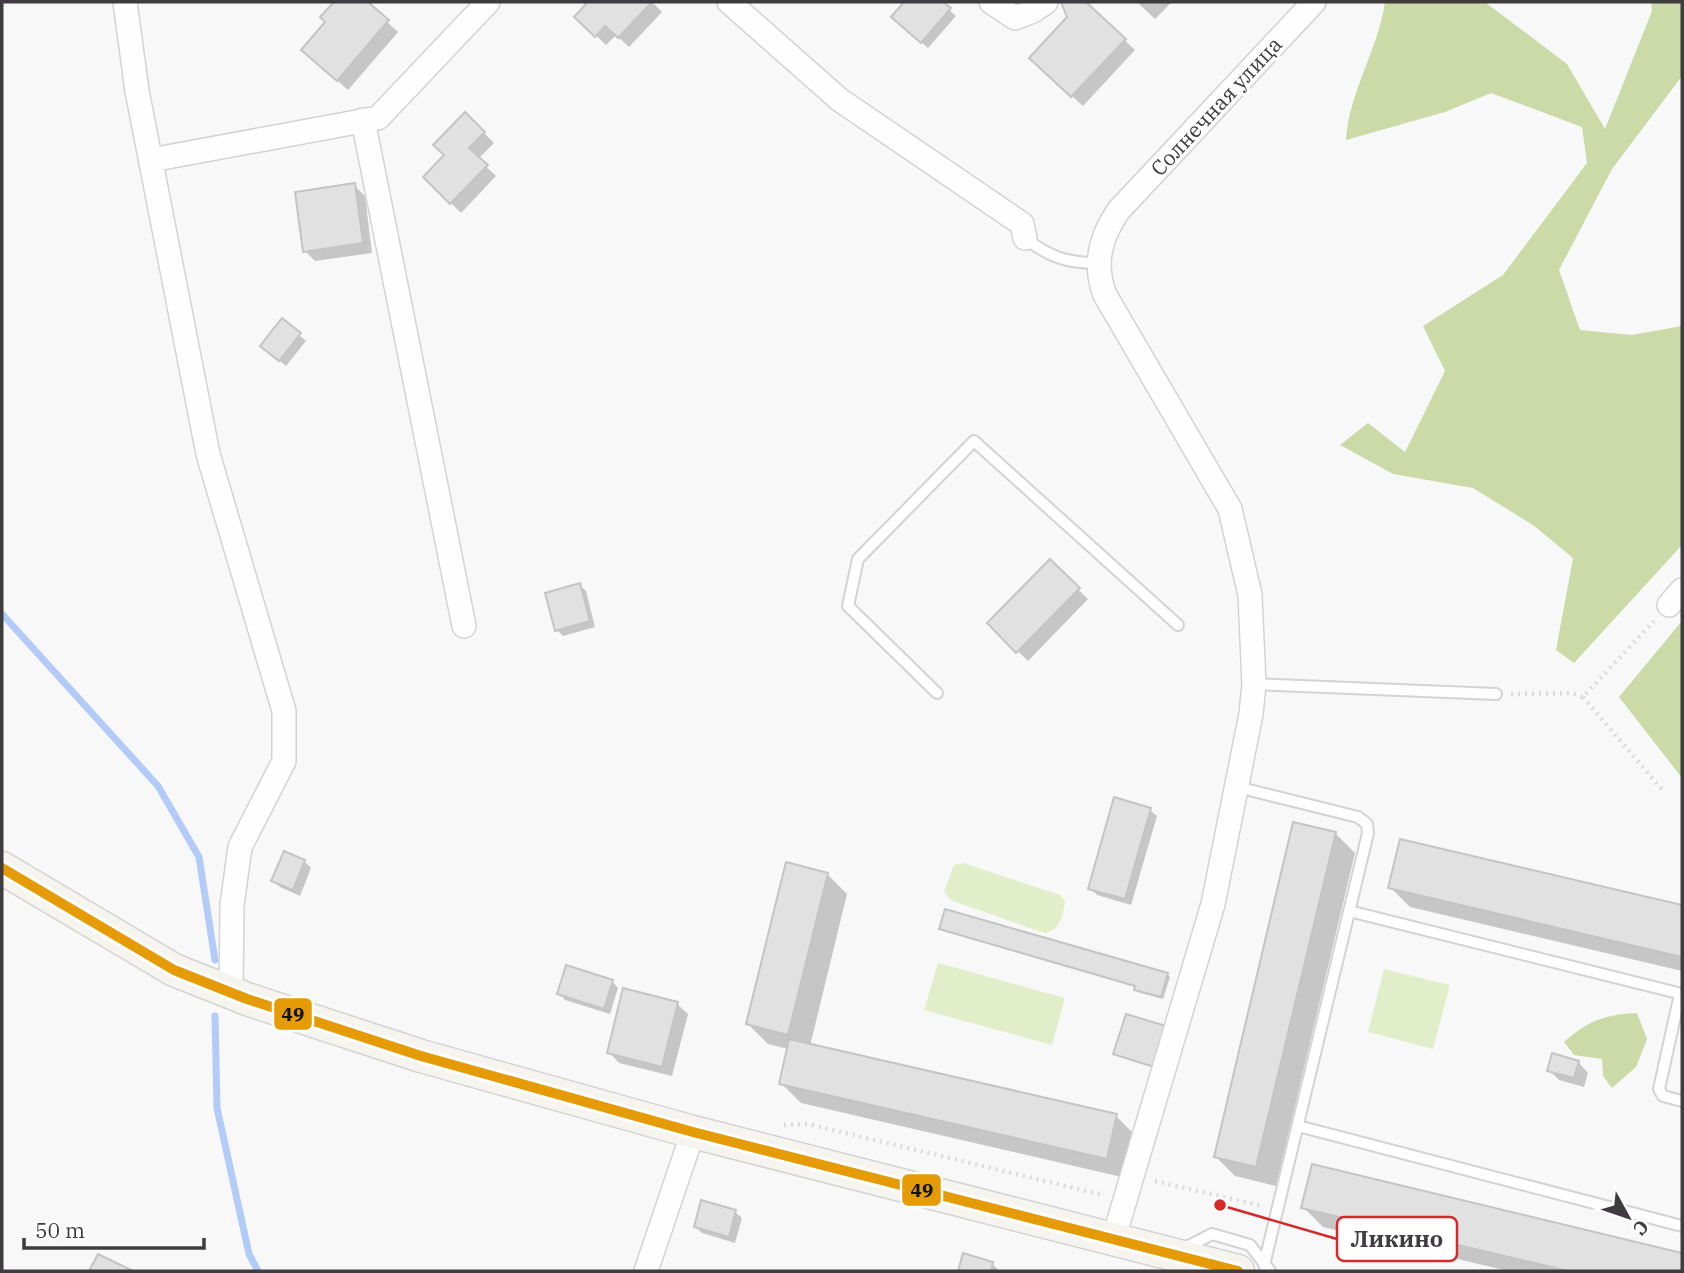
<svg xmlns="http://www.w3.org/2000/svg" width="1684" height="1273" font-family="'IBM Plex Serif',serif">
  <style>
    .green { fill: #e2eeca }
    .forest { fill: #ccdaa8 }
    .shadow { fill: #0003 }
    .lines { fill: none; stroke-linecap: round; stroke-linejoin: round }
    .stream { stroke: #b3cbf8; stroke-width: 7 }
    .building { fill: #e1e1e2; stroke: #c5c4c5; stroke-width: 2 }
    .lane-casing { stroke: #d4d3d4; stroke-width: 14 }
    .street-casing { stroke: #d4d3d4; stroke-width: 26 }
    .secondary-casing { stroke: #d4d3d4; stroke-width: 35 }
    .path { stroke: #dbdadb; stroke-width: 4.5; stroke-dasharray: 2 5; stroke-linecap: butt }
    .lane { stroke: #fefefe; stroke-width: 10 }
    .street { stroke: #fefefe; stroke-width: 23 }
    .secondary { stroke: #f5f4ef; stroke-width: 32 }
    .bus-1-casing { stroke: #fff; stroke-width: 16 }
    .bus-1 { stroke: #e49b06; stroke-width: 10 }
    .labels { text-anchor: middle; dominant-baseline: central; stroke-width: 6; stroke-linejoin: round; paint-order: stroke }
    .street-label { font-size: 21px; fill: #3e3c3e; stroke: #fff }
    .leader { fill: none; stroke: #d62828; stroke-width: 2.5 }
    .callout-dot { fill: #d62828; stroke: #fff; stroke-width: 2.5 }
    .callout { fill: #fff; stroke: #d62828; stroke-width: 2.5 }
    .callout-label { font-size: 23px; text-anchor: middle; font-weight: bold; fill: #3e3c3e }
    .line-badge { stroke: #fff; stroke-width: 2.5 }
    .pale-badge-label { font-size: 19px; text-anchor: middle; font-weight: bold; fill: #111 }
  </style>
  <rect width="100%" height="100%" fill="#f9f8f9"/>
  <g class="green">
    <path d="M963,863L1060,895L1065,901C1063,915 1060,931 1044,933L950,900L944,891L954,865Z"/>
    <polygon points="938,963 1065,998 1052,1045 924,1010"/>
    <polygon points="1384,969 1450,985 1433,1049 1368,1032"/>
  </g>
  <g class="forest">
    <path d="M1385,2L1486,3L1567,64L1605,129L1652,11L1651,2H1682V76L1612,169L1559,270L1580,330L1632,335L1682,326V545L1574,663L1556,650L1573,558L1533,525L1473,488L1393,474L1340,445L1368,423L1405,452L1445,371L1423,326L1503,275L1587,163L1582,127L1491,93L1445,112L1346,140C1349,92 1378,50 1385,2Z"/>
    <polygon points="1682,621 1682,778 1619,697"/>
    <path d="M1637,1013L1647,1039L1636,1067L1612,1088L1603,1076L1602,1059L1574,1055L1564,1042C1587,1021 1606,1014 1637,1013Z"/>
  </g>
  <g class="shadow">
    <polygon points="336,2 365,2 398,32 348,90 314,60 327,22 322,17"/>
    <polygon points="585,2 652,2 662,12 629,47 616,35 606,45 587,27 588,5"/>
    <polygon points="906,2 940,2 956,16 928,48 893,17"/>
    <polygon points="1063,2 1084,2 1135,50 1083,106 1042,68 1069,18"/>
    <polygon points="1137,2 1172,2 1155,19"/>
    <polygon points="465,114 494,143 478,159 496,176 461,213 425,177 446,155"/>
    <polygon points="354,185 365,196 372,253 315,261 305,251"/>
    <polygon points="283,321 306,341 286,366 269,352"/>
    <polygon points="1050,562 1088,599 1028,661 989,623"/>
    <polygon points="579,585 586,591 595,627 563,636 557,630"/>
    <polygon points="1150,810 1157,816 1131,905 1097,895 1090,888"/>
    <polygon points="1335,833 1355,853 1276,1186 1235,1176 1215,1156"/>
    <polygon points="1401,841 1682,907 1682,971 1410,907 1390,887"/>
    <polygon points="304,861 311,868 300,896 280,887 273,881"/>
    <polygon points="827,874 847,894 810,1046 1116,1116 1136,1136 1126,1178 801,1103 781,1083 788,1049 768,1044 748,1024"/>
    <polygon points="941,929 1167,974 1170,977 1163,999 1138,992 1136,987"/>
    <polygon points="612,981 618,988 610,1014 565,1000 559,993"/>
    <polygon points="677,1004 688,1014 672,1076 619,1063 609,1052"/>
    <polygon points="1127,1016 1157,1068 1115,1054"/>
    <polygon points="1578,1062 1588,1073 1584,1087 1559,1080 1549,1070"/>
    <polygon points="1313,1166 1682,1255 1682,1271 1508,1271 1323,1227 1303,1207"/>
    <polygon points="735,1212 742,1218 735,1243 702,1233 696,1227"/>
    <polygon points="964,1255 992,1264 1000,1271 959,1271"/>
  </g>
  <g class="lines">
    <g class="stream">
      <polyline points="2,614 158,786 199,857 215,960"/>
      <polyline points="215,1016 217,1108 249,1254 258,1271"/>
    </g>
  </g>
  <g class="building">
    <polygon points="334,2 368,2 389,20 337,81 301,50 325,22 320,17"/>
    <polygon points="583,2 652,2 618,38 605,26 595,37 574,17 586,4"/>
    <polygon points="904,2 943,2 951,8 921,43 891,17"/>
    <polygon points="1061,2 1086,2 1126,39 1071,97 1029,58 1067,17"/>
    <polygon points="465,112 485,132 469,148 488,165 450,204 423,177 444,155 433,145"/>
    <polygon points="355,183 363,243 303,252 295,192"/>
    <polygon points="282,318 301,333 279,361 260,346"/>
    <polygon points="1050,559 1080,588 1016,653 987,623"/>
    <polygon points="580,583 590,621 555,631 545,593"/>
    <polygon points="1114,797 1151,808 1125,899 1088,889"/>
    <polygon points="1293,822 1336,832 1256,1167 1214,1157"/>
    <polygon points="1400,839 1682,905 1682,957 1388,888"/>
    <polygon points="284,851 305,860 293,890 271,881"/>
    <polygon points="786,862 828,873 788,1035 746,1024"/>
    <polygon points="945,909 1168,973 1161,997 1134,990 1135,986 939,929"/>
    <polygon points="566,965 613,980 604,1009 557,994"/>
    <polygon points="623,988 678,1002 662,1067 607,1053"/>
    <polygon points="1126,1014 1166,1026 1154,1067 1113,1054"/>
    <polygon points="789,1039 1117,1114 1107,1159 779,1084"/>
    <polygon points="1552,1053 1579,1061 1574,1078 1547,1071"/>
    <polygon points="1312,1164 1682,1253 1682,1271 1568,1271 1301,1208"/>
    <polygon points="701,1200 736,1210 729,1237 694,1227"/>
    <polygon points="963,1253 993,1262 991,1271 958,1271"/>
    <polygon points="98,1254 133,1271 89,1271"/>
  </g>
  <g class="lines">
    <defs>
      <g id="lane">
        <path d="M1025,238C1049,257 1067,263 1097,263"/>
        <polyline points="1254,684 1496,694"/>
        <polyline points="937,693 848,606 858,559 974,441 1178,625"/>
        <polyline points="1237,787 1358,817 1367,824 1368,833 1264,1265"/>
        <polyline points="1349,911 1682,994"/>
        <polyline points="1680,994 1659,1089 1663,1096 1682,1101"/>
        <polyline points="1298,1126 1682,1226"/>
        <polyline points="1183,1249 1212,1234 1250,1245 1270,1271"/>
      </g>
      <g id="street">
        <polyline points="125,2 137,91 208,454 284,711 284,761 240,847 232,905 231,993"/>
        <polyline points="729,2 840,100 1022,224 1025,238"/>
        <polyline points="991,2 1015,18 1033,11 1046,2"/>
        <polyline points="363,120 464,626"/>
        <polyline points="151,160 378,118 488,2"/>
        <polyline points="1669,605 1682,590"/>
        <path d="M1114,1237L1213,904L1251,714L1254,684L1250,595L1230,509L1105,295C1093,264 1100,237 1119,210L1314,2"/>
        <polyline points="646,1271 693,1132"/>
      </g>
      <polyline id="secondary" points="2,868 174,970 247,999 421,1056 693,1132 1238,1271"/>
    </defs>
    <use href="#lane" class="lane-casing"/>
    <use href="#street" class="street-casing"/>
    <use href="#secondary" class="secondary-casing"/>
    <g class="path">
      <polyline points="1511,694 1572,693 1583,697 1654,621"/>
      <polyline points="1583,697 1664,792"/>
      <polyline points="784,1125 808,1124 1103,1195"/>
      <polyline points="1155,1181 1262,1206"/>
    </g>
    <use href="#lane" class="lane"/>
    <use href="#street" class="street"/>
    <use href="#secondary" class="secondary"/>
    <defs>
      <polyline id="bus-1" points="2,868 174,970 247,999 421,1056 693,1132 1238,1271"/>
    </defs>
    <use href="#bus-1" class="bus-1-casing"/>
    <use href="#bus-1" class="bus-1"/>
  </g>
  <g class="labels">
    <g class="street-label">
      <text transform="translate(1216 106) rotate(-47)">Солнечная улица</text>
    </g>
  </g>
  <path class="leader" d="M1220 1205L1337 1239"/>
  <circle class="callout-dot" cx="1220" cy="1205" r="7"/>
  <rect class="callout" x="1337" y="1217" width="120" height="44" rx="7"/>
  <g class="callout-label">
    <text x="1397" y="1247">Ликино</text>
  </g>
  <g class="line-badge">
    <rect x="273" y="997" width="40" height="34" rx="7" fill="#e49b06"/>
    <rect x="901" y="1173" width="41" height="34" rx="7" fill="#e49b06"/>
  </g>
  <g class="pale-badge-label">
    <text x="293" y="1021">49</text>
    <text x="922" y="1197">49</text>
  </g>
  <rect width="1684" height="1273" fill="none" stroke="#3e3c3e" stroke-width="7"/>
  <g transform="translate(1628 1217) rotate(130)" stroke="#ffffff" stroke-width="5" paint-order="stroke">
  <path d="M0-5L12 26L0 18L-12 26Z" fill="#3e3c3e"/>
  <text y="-10" font-size="19" font-weight="bold" text-anchor="middle" fill="#3e3c3e">С</text>
  </g>
  <path d="M24 1238v10h180v-10" fill="none" stroke="#3e3c3e" stroke-width="3.5"/>
  <text x="35" y="1238" font-size="21" fill="#3e3c3e" stroke="#ffffff" stroke-width="5" paint-order="stroke">50 m</text>
</svg>
